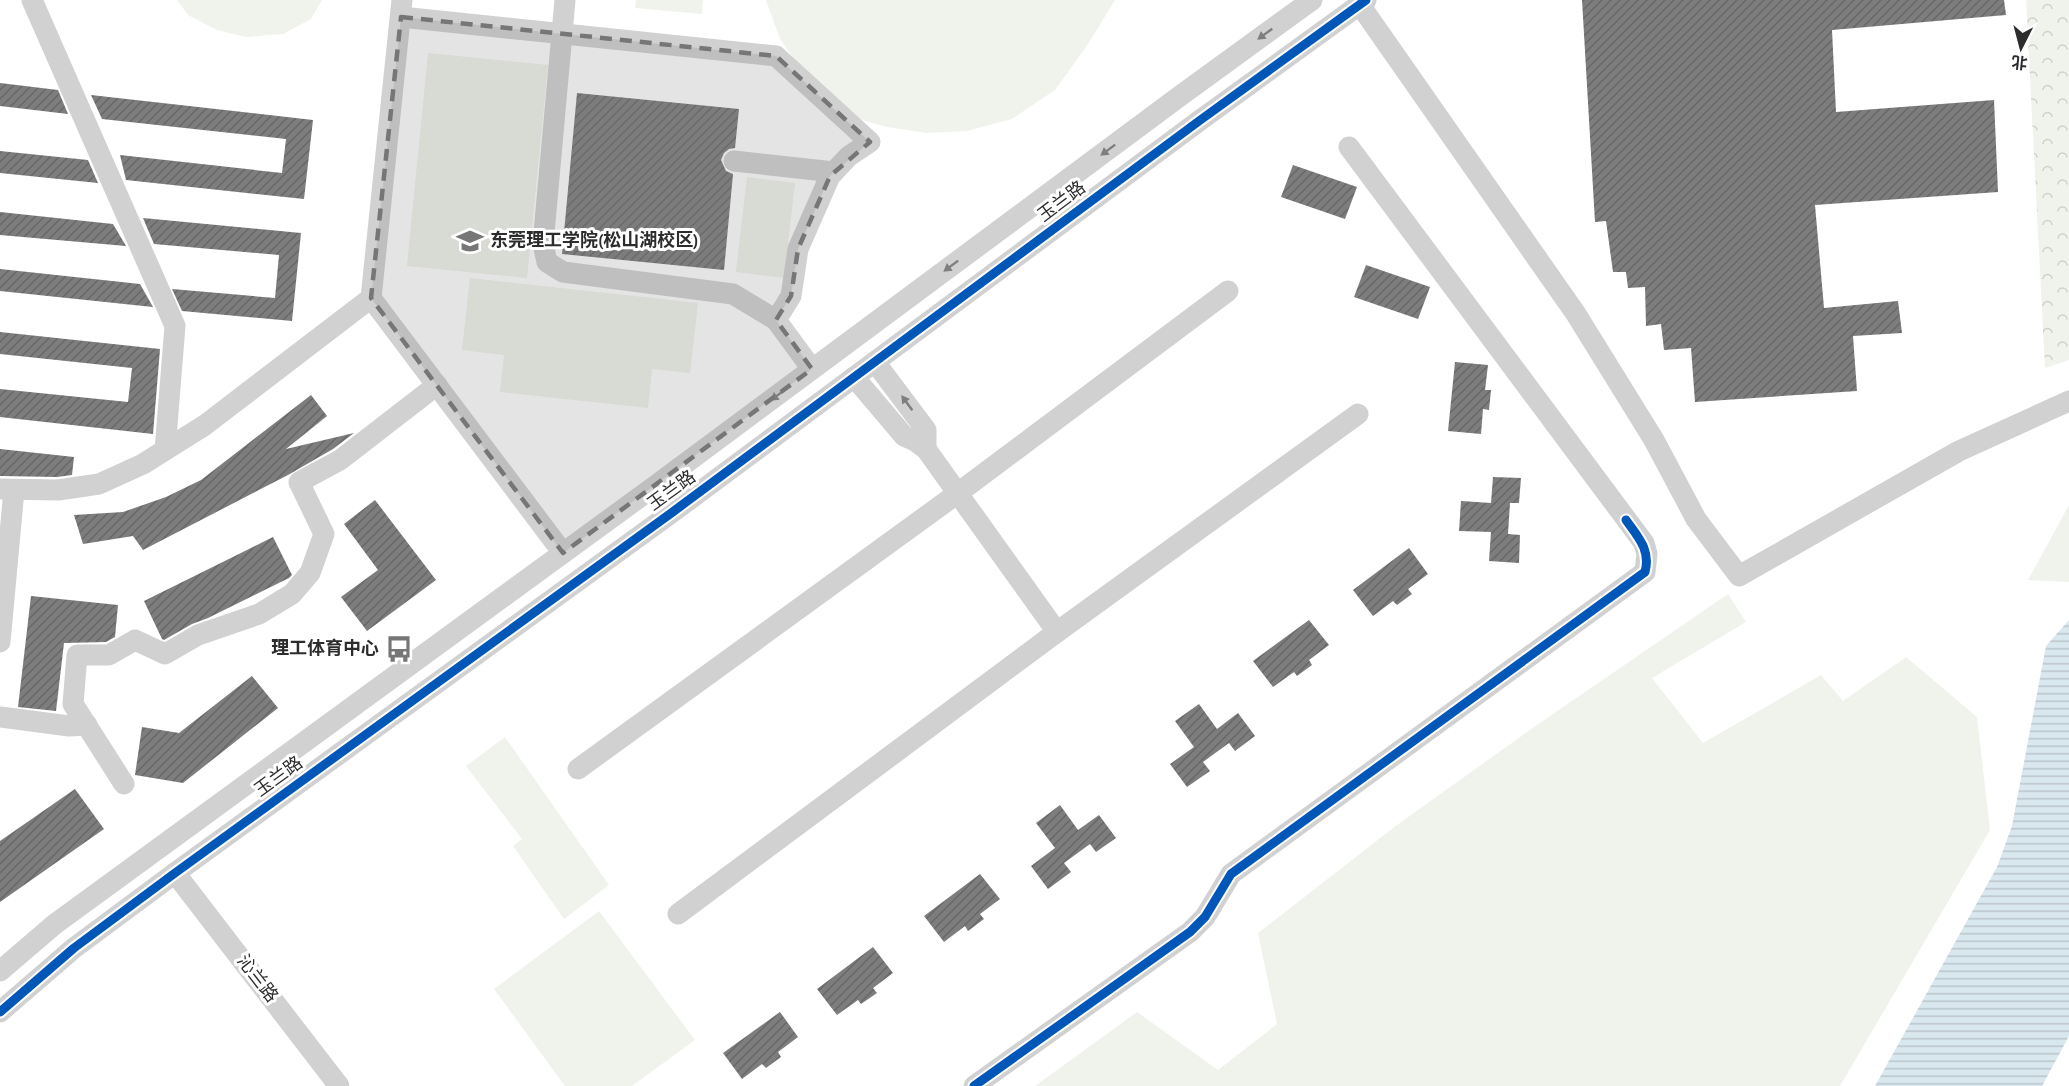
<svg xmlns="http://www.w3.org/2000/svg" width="2069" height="1086" font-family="'Alegreya Sans','Noto Sans SC',sans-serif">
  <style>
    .green { fill: #f0f3eb }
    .forest { fill: url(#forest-crowns) }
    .water { fill: url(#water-rules) }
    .building { fill: url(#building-hatch) }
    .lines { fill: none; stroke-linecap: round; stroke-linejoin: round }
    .minor { stroke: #d1d1d1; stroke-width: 21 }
    .cycleway-casing { stroke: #fff; stroke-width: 13 }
    .cycleway { stroke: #0057b8; stroke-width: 9 }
    .oneway { fill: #7e7e7e }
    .marked { fill: #767676; fill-opacity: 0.2; stroke: #767676; stroke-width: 4.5; stroke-dasharray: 12 8; stroke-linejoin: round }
    .labels { text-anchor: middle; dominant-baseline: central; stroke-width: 6; stroke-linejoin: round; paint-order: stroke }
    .street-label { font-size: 18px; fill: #2c2c2c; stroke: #fff }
    .poi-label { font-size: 18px; font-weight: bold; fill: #2c2c2c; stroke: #fff; text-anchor: start }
  </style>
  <defs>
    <pattern id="forest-crowns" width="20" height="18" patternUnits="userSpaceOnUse" patternTransform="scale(1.5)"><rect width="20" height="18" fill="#f0f3eb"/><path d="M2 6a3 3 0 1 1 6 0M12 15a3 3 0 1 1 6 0" fill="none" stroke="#ced0ca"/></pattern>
    <pattern id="water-rules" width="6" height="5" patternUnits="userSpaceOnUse" patternTransform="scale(1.5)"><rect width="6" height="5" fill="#d9e7ee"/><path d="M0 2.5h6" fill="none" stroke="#bac6cc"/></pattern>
    <pattern id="building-hatch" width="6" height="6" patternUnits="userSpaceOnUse" patternTransform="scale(1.5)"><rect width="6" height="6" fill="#7d7d7d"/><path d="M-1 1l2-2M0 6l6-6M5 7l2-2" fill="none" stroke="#676767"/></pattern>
  </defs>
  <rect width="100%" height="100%" fill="#fff"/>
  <g class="green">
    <polygon points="177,0 322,0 311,19 283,34 246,37 217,30 188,15"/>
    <polygon points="636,0 703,0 702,14 635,8"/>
    <polygon points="766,0 1115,0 1088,44 1055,90 1012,119 967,131 927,133 887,127 849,116 815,89 780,39"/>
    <polygon points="428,53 548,65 527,278 407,266"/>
    <polygon points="747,177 795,183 784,278 736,272"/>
    <polygon points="470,278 698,303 690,373 652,369 648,408 500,392 504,355 462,350"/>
    <polygon points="2069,505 2069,582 2028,580"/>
    <polygon points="1728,594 1746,622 1652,678 1703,743 1821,675 1843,701 1906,657 1977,717 1990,830 1840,1086 1035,1086 1137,1012 1218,1070 1277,1024 1258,933 1397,825 1534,727"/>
    <polygon points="505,737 609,885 564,919 513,846 522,839 466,766"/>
    <polygon points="599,911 695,1040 632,1086 565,1086 494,989"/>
  </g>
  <polygon class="forest" points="2026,0 2069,0 2069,360 2045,368"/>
  <polygon class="water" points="2069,620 2069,1036 2042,1086 1875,1086 1997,867 2012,826 2046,646"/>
  <g class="building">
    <polygon points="1582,0 2004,0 2006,15 1832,30 1836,112 1994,100 1998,192 1815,205 1824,308 1898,301 1902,333 1853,336 1857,391 1695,402 1691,348 1664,350 1661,324 1646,326 1645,287 1628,288 1626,272 1613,272 1606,221 1595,222"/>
    <polygon points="0,83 58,90 68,114 0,106"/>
    <polygon points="577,93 739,109 735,148 729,149 724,153 721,160 726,171 733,174 724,270 562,254"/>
    <polygon points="91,95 313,120 304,199 126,180 120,155 282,173 286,139 102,119"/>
    <polygon points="0,151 88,160 98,183 0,173"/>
    <polygon points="1293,165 1357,187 1345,219 1281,197"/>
    <polygon points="0,212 113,224 126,246 0,235"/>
    <polygon points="143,218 301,233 292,321 182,311 172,289 275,298 279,255 154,244"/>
    <polygon points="1366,265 1430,287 1418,319 1354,297"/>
    <polygon points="0,269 140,284 153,307 0,291"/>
    <polygon points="0,332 160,349 153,434 0,417 0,389 128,402 132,368 0,354"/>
    <polygon points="1455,362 1488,365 1485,390 1491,390 1489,410 1483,409 1481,434 1448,431"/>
    <polygon points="311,395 327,416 286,449 354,433 333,449 288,475 143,550 133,536 83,544 74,515 123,512 166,497 201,480"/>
    <polygon points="0,449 74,457 72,475 57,477 0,476"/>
    <polygon points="1493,477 1521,478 1519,503 1510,503 1508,534 1520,535 1519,563 1489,561 1491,532 1459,531 1461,501 1491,503"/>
    <polygon points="375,500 436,580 367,631 341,597 378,570 344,524"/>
    <polygon points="273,537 292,575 289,578 208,618 192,624 164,640 162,639 144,601"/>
    <polygon points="1409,548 1428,574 1408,589 1412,594 1397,605 1393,601 1373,616 1353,590"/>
    <polygon points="31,596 118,605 115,637 106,642 64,643 56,711 18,707"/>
    <polygon points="1309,620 1329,645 1309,660 1312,665 1297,676 1294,672 1273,687 1253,661"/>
    <polygon points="252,676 278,708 183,783 135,775 142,727 179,733"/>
    <polygon points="1199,704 1217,729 1238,713 1255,736 1235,751 1229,743 1203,762 1210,771 1187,787 1170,764 1194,747 1175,721"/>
    <polygon points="75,789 104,829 0,902 0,841"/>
    <polygon points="1060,805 1078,830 1099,815 1116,838 1096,852 1090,844 1064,863 1071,872 1048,889 1031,866 1055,848 1036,823"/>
    <polygon points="980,874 1000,899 980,914 984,919 968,931 965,926 944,942 924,916"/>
    <polygon points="873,947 893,973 873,988 877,993 861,1004 858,1000 837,1015 817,989"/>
    <polygon points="780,1012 798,1037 778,1052 781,1057 766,1068 762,1064 742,1079 723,1053"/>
  </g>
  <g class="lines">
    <g class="minor">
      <polyline points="32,0 175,326 165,450"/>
      <polyline points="402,0 371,298 563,553"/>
      <polyline points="565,0 543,244 547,262 563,272 733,294 776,320"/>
      <polyline points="1360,5 1576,314 1654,440 1696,519 1739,576 1959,451 2069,401"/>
      <polyline points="401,17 776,56 870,142 849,156 830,176 798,249 791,296 776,320 812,369"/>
      <polyline points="734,161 834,172"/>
      <polyline points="875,362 926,430 926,449"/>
      <polyline points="854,377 904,436 915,441 926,449 1057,632"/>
      <polyline points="0,489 58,490 99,484 143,464 205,425 371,298"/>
      <polyline points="0,642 14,490"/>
      <polyline points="0,717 69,726 87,725"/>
      <polyline points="578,769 958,493 1228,291"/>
      <polyline points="124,784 73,704 77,655 109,655 135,640 165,654 198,635 259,614 292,594 310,573 324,534 299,482 340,460 437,385"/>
      <polyline points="175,873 339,1086"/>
      <polyline points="678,914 1057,632 1358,414"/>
      <polyline points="0,971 55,924 655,486 1180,96 1312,0"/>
      <polyline points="0,1012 74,948 175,873 674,511 1199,121 1366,0"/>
      <polyline points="974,1086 1190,932 1205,917 1231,874 1645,572 1647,554 1644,543 1349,147"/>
    </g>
    <defs>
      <g id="cycleway">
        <polyline points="0,1012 74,948 175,873 674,511 1199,121 1366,0"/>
        <path d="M974,1086L1190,932L1205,917L1231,874L1645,572C1651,550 1638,537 1626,520"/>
      </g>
    </defs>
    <use href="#cycleway" class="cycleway-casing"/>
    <use href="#cycleway" class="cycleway"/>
  </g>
  <defs><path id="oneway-solid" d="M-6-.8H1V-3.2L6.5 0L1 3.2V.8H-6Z" transform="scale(1.5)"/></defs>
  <g class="oneway">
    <use href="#oneway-solid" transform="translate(1265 34) rotate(144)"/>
    <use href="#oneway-solid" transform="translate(1108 150) rotate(143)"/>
    <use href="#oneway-solid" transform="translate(951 266) rotate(143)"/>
    <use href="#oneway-solid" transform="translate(778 395) rotate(143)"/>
    <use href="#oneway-solid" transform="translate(907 403) rotate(-126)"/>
  </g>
  <path class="marked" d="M401,17L776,56L870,142L830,176L798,249L791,296L776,320L812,369L563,553L371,298Z"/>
  <defs>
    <symbol id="university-bare" viewBox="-9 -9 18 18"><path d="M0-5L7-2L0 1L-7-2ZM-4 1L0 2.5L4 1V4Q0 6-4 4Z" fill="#767676" stroke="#fff" stroke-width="2.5" paint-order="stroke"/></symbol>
    <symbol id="bus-bare" viewBox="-9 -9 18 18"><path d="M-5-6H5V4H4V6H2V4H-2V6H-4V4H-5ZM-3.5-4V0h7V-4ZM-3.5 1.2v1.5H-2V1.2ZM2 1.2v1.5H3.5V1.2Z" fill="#767676" stroke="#fff" stroke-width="2.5" paint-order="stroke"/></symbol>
  </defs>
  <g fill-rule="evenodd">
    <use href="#university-bare" x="451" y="222" width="38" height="38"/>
    <use href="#bus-bare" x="380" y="630" width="38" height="38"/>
  </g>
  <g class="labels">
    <g class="street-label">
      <text transform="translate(1062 202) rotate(-37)">玉兰路</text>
      <text transform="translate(672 491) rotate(-36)">玉兰路</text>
      <text transform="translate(279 777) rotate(-36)">玉兰路</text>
      <text transform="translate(257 979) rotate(52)">沁兰路</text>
    </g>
    <g class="poi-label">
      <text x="490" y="241">东莞理工学院(松山湖校区)</text>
      <text x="379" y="649" text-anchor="end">理工体育中心</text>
    </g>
  </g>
  <g transform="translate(2021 48) rotate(186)" stroke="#ffffff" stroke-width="4.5" paint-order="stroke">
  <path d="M0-4.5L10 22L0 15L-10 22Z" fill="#2c2c2c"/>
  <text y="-9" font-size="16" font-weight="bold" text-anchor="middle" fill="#2c2c2c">北</text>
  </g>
</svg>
